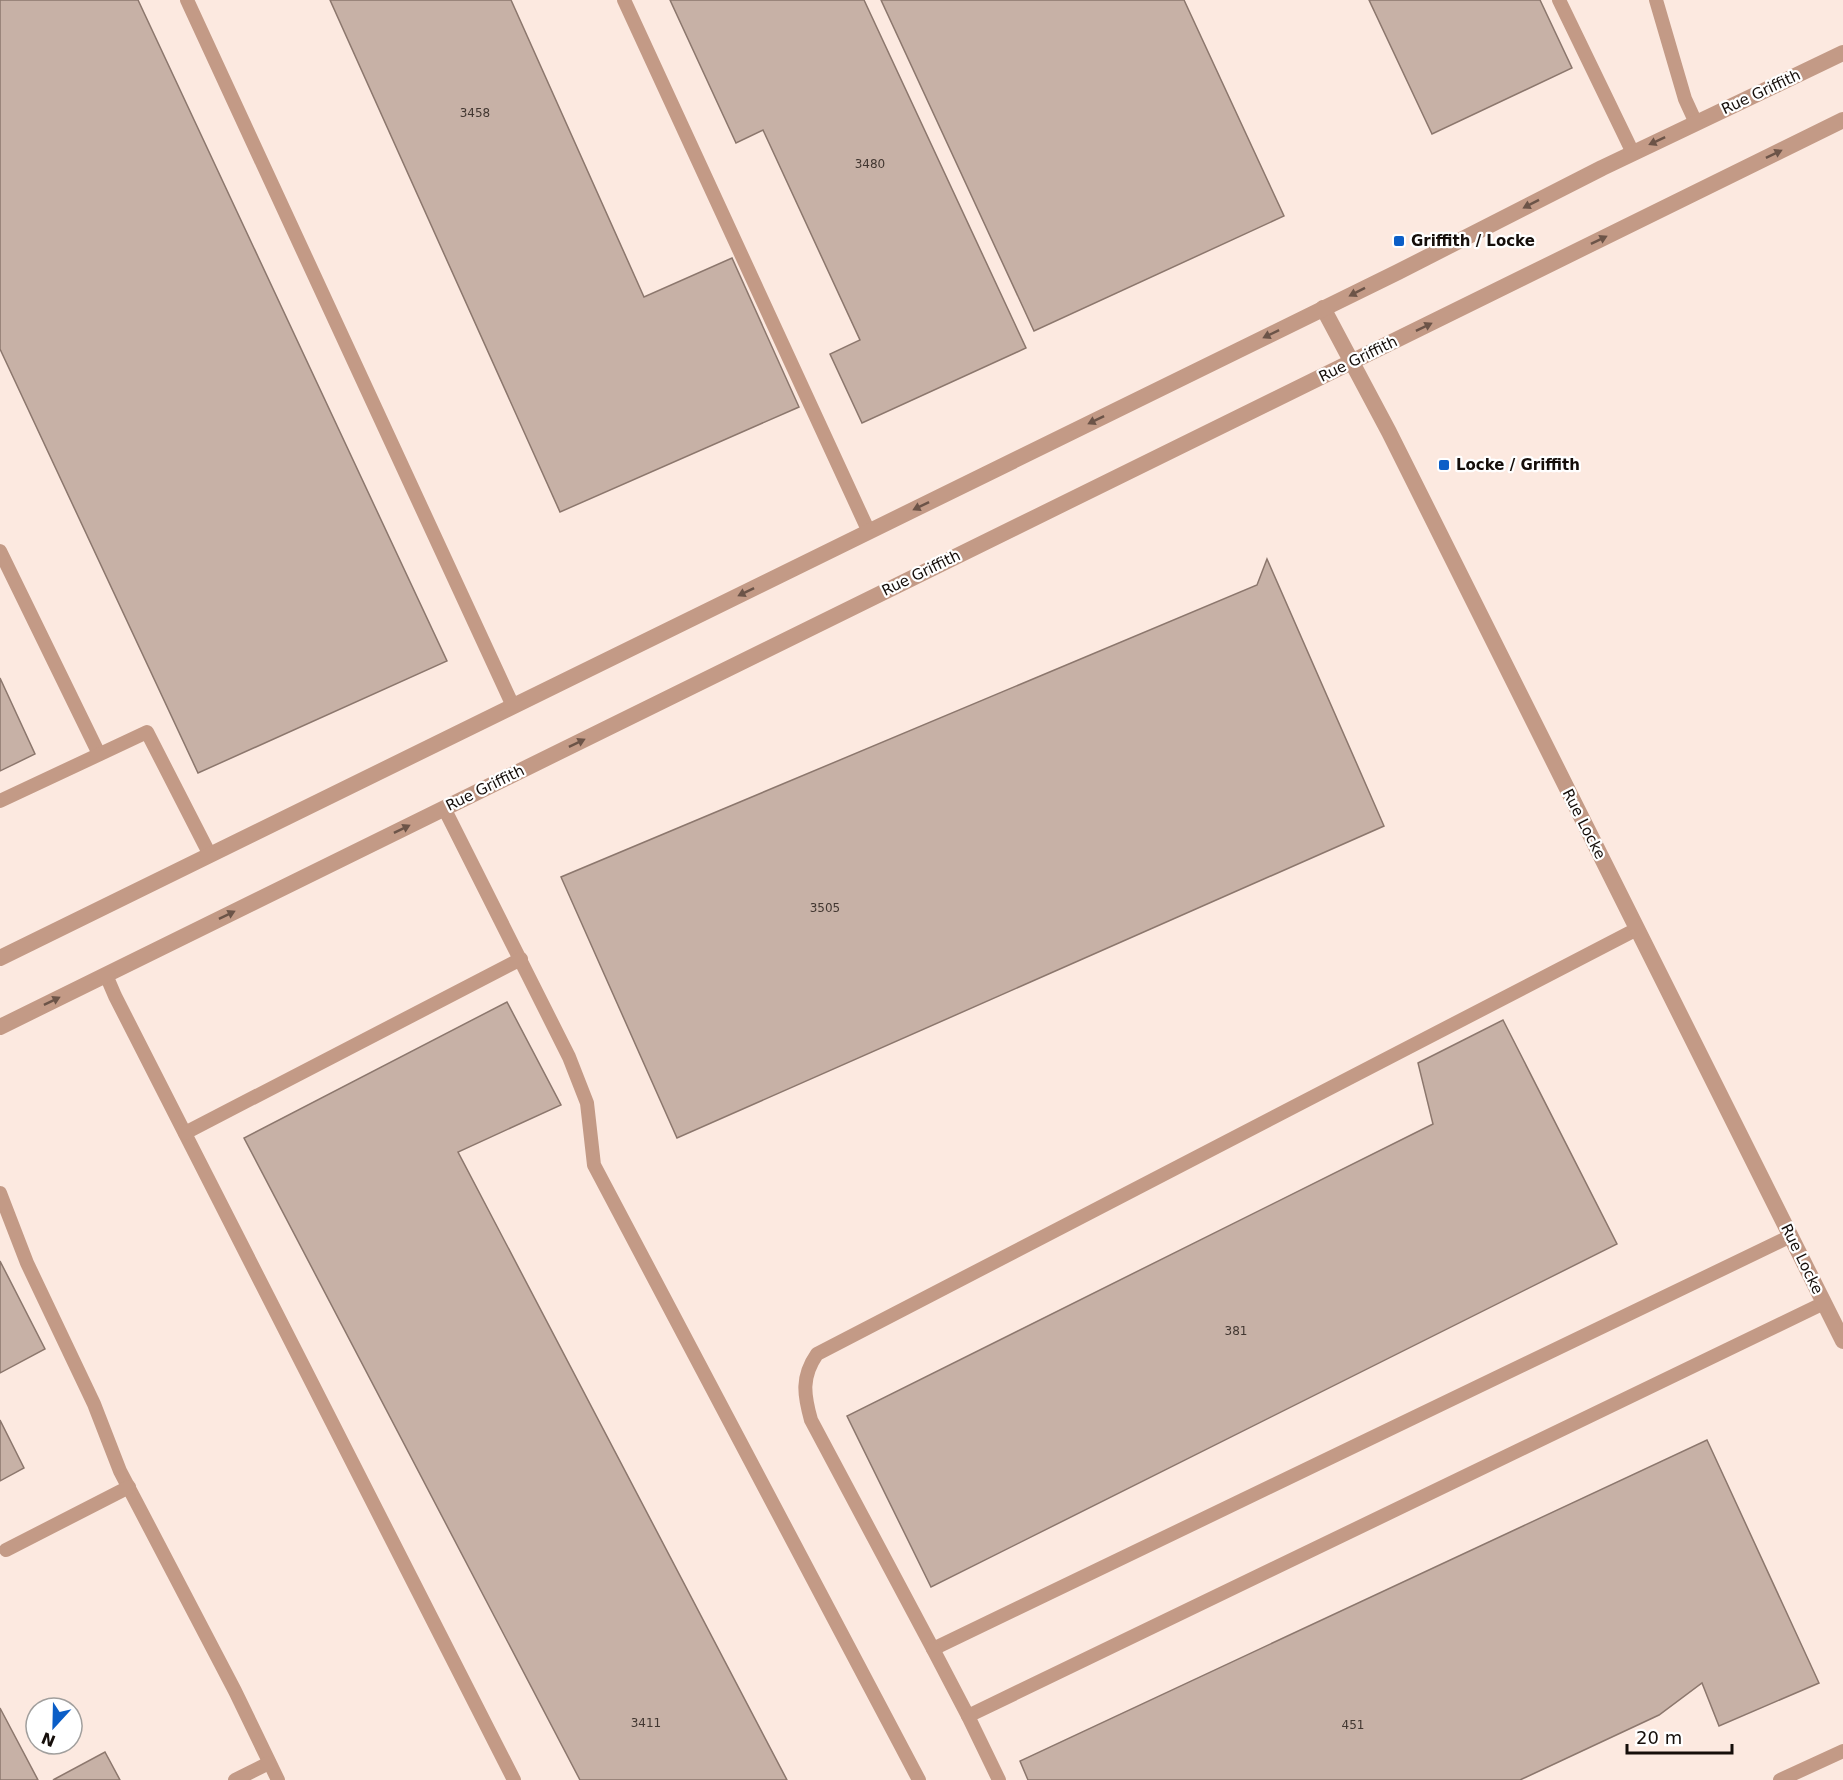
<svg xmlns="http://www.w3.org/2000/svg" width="1843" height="1780" font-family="'DejaVu Sans',sans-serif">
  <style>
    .built { fill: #fce9e0; fill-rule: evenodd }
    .building { fill: #c7b1a6; stroke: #8c776d; stroke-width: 1.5 }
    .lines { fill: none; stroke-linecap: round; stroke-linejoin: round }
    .service { stroke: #c39a86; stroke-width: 14 }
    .minor { stroke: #c39a86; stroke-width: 16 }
    .tertiary { stroke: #c39a86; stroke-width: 16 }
    .oneway { fill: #6c5448 }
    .poi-dot { fill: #0b5ec7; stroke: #fff; stroke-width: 2 }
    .labels { text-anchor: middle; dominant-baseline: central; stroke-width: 4.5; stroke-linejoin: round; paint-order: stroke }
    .number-label { font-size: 12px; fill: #423731 }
    .street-label { font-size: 15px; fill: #150e0a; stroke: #fff }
    .poi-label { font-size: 15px; font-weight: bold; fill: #150e0a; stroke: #fff; text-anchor: start }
  </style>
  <rect width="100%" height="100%" fill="#fdf4ef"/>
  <path class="built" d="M0,0H1843V1780H0ZM36,1708H72V1744H36Z"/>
  <g class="building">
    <polygon points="0,0 138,0 447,661 198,773 0,349"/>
    <polygon points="330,0 511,0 644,297 732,258 799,407 560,512"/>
    <polygon points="670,0 864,0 1026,348 862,423 830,354 860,340 763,130 736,143"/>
    <polygon points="881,0 1184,0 1284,216 1034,331"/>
    <polygon points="1369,0 1540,0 1572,68 1432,134"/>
    <polygon points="1267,559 1384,826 677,1138 561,877 1257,585"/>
    <polygon points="0,678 35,754 0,771"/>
    <polygon points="507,1002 561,1105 458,1152 787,1780 580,1780 244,1138"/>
    <polygon points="1503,1020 1617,1244 931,1587 847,1416 1433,1124 1418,1063"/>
    <polygon points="0,1261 45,1349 0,1373"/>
    <polygon points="0,1420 24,1468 0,1481"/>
    <polygon points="1707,1440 1819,1683 1719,1726 1702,1683 1659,1715 1520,1780 1028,1780 1020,1761"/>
    <polygon points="0,1708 38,1780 0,1780"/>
    <polygon points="105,1752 120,1780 53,1780"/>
  </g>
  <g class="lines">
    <g class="service">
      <polyline points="187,0 513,706"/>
      <polyline points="624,0 869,532"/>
      <polyline points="1559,0 1633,153"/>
      <polyline points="1656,0 1685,99 1696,123"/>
      <polyline points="0,551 99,754"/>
      <polyline points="0,801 147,732 210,855"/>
      <polyline points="444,808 569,1057 587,1103 594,1165 919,1780"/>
      <path d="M1637,929L817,1354C801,1377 804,1395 811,1420L933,1649L1791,1236"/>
      <polyline points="106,975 115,996 514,1780"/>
      <polyline points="185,1133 521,959"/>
      <polyline points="0,1193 27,1263 94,1404 120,1471 235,1691 278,1780"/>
      <polyline points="6,1550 129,1487"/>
      <polyline points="933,1649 968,1716"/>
      <polyline points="235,1780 269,1763"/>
      <polyline points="999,1780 968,1716 1824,1303"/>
      <polyline points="1780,1780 1843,1751"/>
    </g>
    <polyline class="minor" points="1323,308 1389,432 1843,1341"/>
    <g class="tertiary">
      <polyline points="0,958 1398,272 1602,168 1843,53"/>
      <polyline points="0,1027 1843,120"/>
    </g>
  </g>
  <defs><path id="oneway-solid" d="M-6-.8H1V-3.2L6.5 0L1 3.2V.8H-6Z" transform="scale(1.5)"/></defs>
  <g class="oneway">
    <use href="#oneway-solid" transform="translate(1657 141) rotate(155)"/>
    <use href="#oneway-solid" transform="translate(1774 154) rotate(-26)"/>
    <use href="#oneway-solid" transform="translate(1531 204) rotate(153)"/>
    <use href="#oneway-solid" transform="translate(1599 240) rotate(-26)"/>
    <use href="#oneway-solid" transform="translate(1357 292) rotate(153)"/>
    <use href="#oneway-solid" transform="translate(1424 327) rotate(-26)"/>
    <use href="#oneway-solid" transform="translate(1271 334) rotate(154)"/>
    <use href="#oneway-solid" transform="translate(1096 420) rotate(154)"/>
    <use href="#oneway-solid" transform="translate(921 506) rotate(154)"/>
    <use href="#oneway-solid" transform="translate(746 592) rotate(154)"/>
    <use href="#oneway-solid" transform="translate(577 743) rotate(-26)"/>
    <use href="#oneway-solid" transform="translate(402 829) rotate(-26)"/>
    <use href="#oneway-solid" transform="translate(227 915) rotate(-26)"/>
    <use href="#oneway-solid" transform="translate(52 1001) rotate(-26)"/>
  </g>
  <g class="poi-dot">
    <rect x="1393" y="235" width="12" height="12" rx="3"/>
    <rect x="1438" y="459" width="12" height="12" rx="3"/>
  </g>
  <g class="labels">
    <g class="number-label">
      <text x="475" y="113">3458</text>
      <text x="870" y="164">3480</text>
      <text x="825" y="908">3505</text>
      <text x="1236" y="1331">381</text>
      <text x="646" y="1723">3411</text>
      <text x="1353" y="1725">451</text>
    </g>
    <g class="street-label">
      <text transform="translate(1761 92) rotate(-25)">Rue Griffith</text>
      <text transform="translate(1358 359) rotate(-26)">Rue Griffith</text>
      <text transform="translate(921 573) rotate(-26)">Rue Griffith</text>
      <text transform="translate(485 788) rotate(-26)">Rue Griffith</text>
      <text transform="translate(1584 824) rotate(63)">Rue Locke</text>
      <text transform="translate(1802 1259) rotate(64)">Rue Locke</text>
    </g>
    <g class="poi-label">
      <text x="1411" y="241">Griffith / Locke</text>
      <text x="1456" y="465">Locke / Griffith</text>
    </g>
  </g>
  <g transform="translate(54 1726) rotate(202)"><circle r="28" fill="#ffffff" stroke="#a19f9d" stroke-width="1.5"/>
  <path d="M0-4.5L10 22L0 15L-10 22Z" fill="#0b5ec7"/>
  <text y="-9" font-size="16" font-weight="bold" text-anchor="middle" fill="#150e0a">N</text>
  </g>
  <path d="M1627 1744v9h105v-9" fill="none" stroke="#150e0a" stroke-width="3"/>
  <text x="1636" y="1744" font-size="18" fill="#150e0a" stroke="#ffffff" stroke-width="4.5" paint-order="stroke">20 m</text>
</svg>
